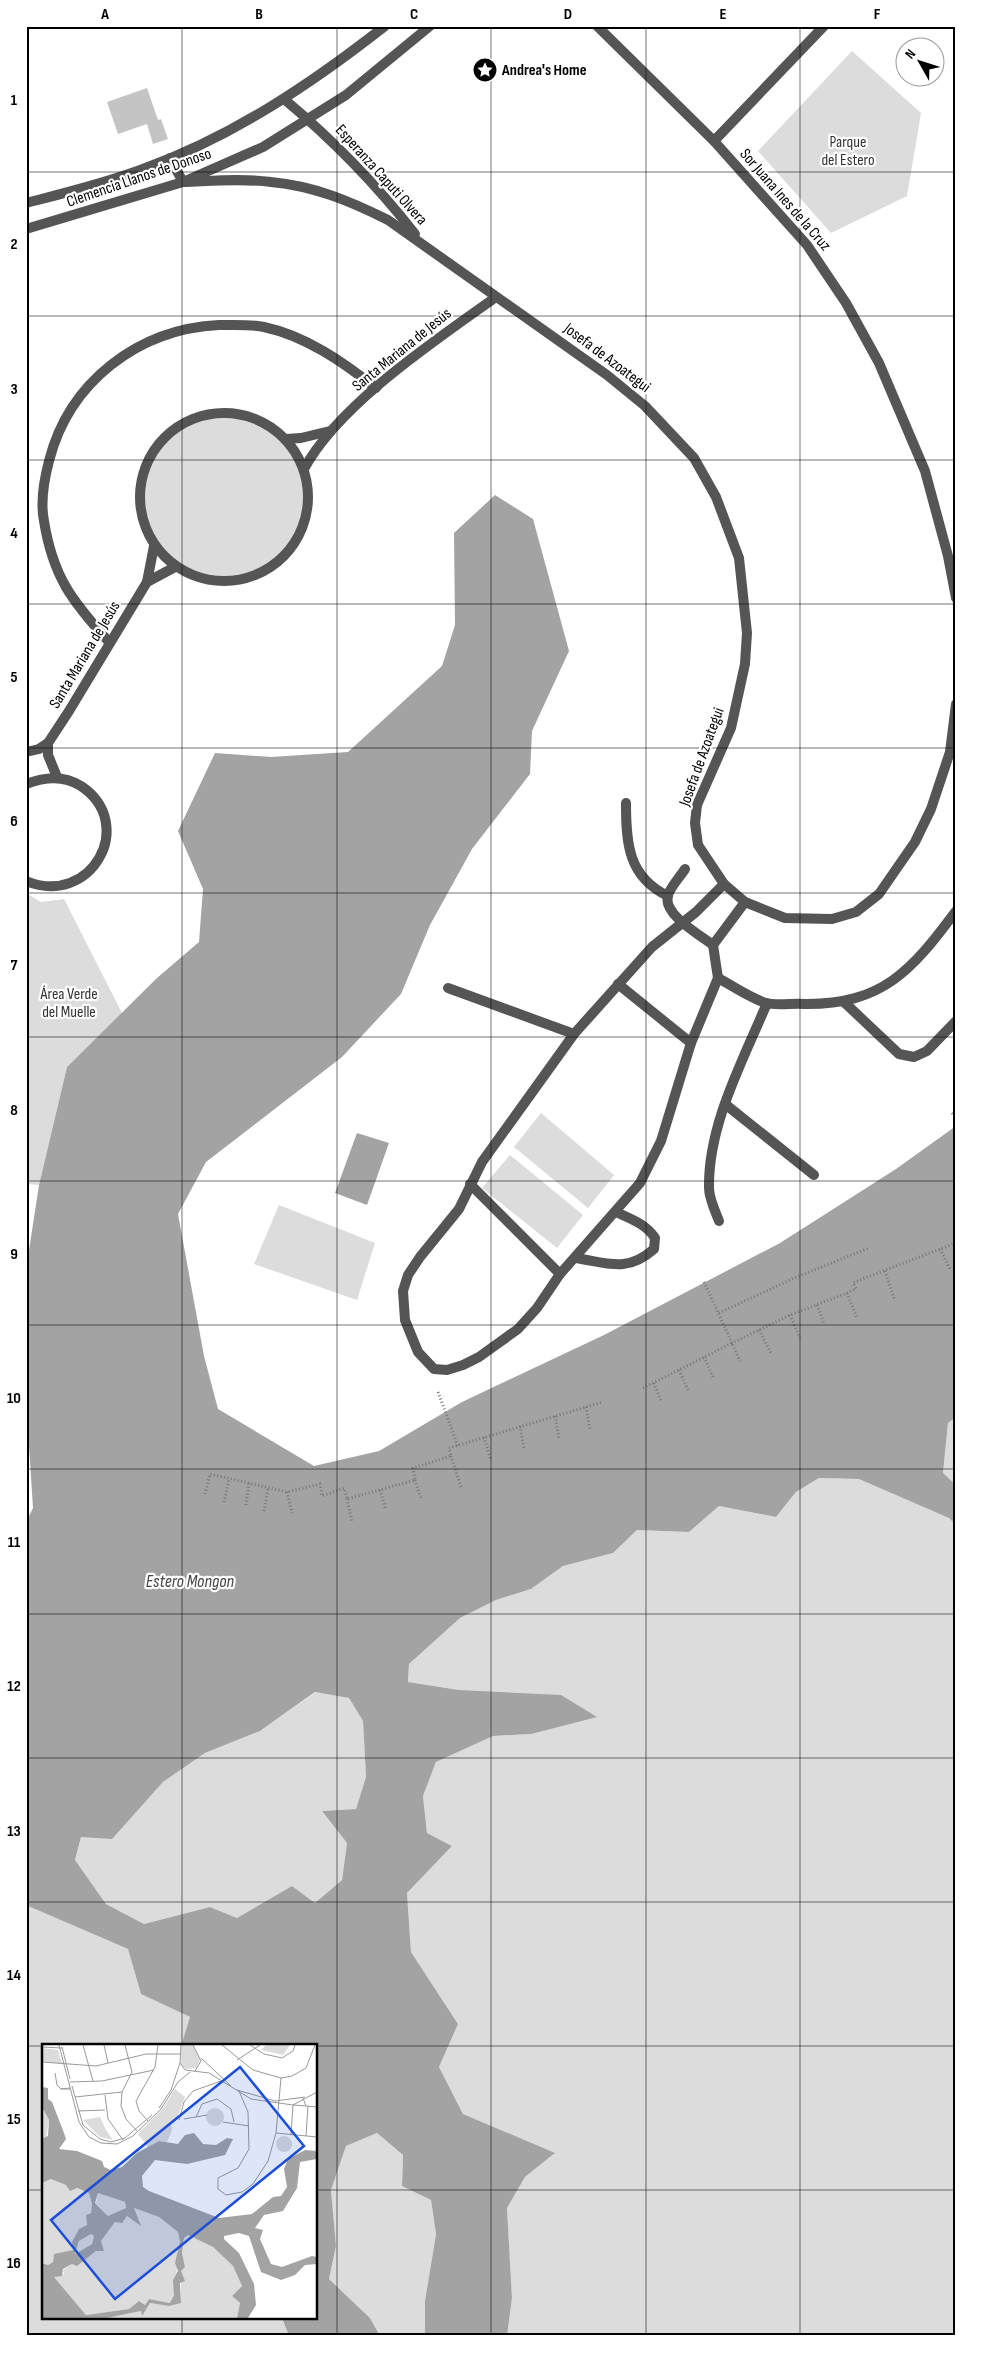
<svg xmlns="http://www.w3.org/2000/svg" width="982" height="2362" font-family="'Sofia Sans Condensed',sans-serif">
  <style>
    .green { fill: #dcdcdc }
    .water { fill: #a3a3a3; fill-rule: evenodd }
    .building { fill: #c4c4c4 }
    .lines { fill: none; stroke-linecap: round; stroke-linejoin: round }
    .path { stroke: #777; stroke-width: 3; stroke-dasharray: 1 2.5; stroke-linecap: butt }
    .lane { stroke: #555; stroke-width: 10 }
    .street { stroke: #555; stroke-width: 10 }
    .grid { fill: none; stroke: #000; stroke-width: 1; stroke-opacity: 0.55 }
    .labels { text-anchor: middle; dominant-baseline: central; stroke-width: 4.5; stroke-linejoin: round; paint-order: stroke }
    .poi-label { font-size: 16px; font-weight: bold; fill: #000; stroke: #fff; text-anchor: start }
    .park-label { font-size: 16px; fill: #333; stroke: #fff }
    .street-label { font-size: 16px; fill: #000; stroke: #fff }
    .water-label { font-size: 18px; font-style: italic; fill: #444; stroke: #fff }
    .inset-road { fill: none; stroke: #999; stroke-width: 1 }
    .view { fill: #1d4ed8; fill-opacity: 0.15; stroke: #1d4ed8; stroke-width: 2.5 }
    .inset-edge { fill: none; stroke: #000; stroke-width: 2.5 }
    .neatline { fill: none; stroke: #000; stroke-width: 2 }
    .grid-label { font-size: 16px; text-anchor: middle; font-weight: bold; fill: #000 }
  </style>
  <rect width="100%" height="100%" fill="#fff"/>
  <g class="green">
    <polygon points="852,51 921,113 907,196 831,233 758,151"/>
    <circle cx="224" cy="497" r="84"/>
    <polygon points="26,893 41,902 64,899 122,1013 67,1067 39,1185 26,1184"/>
    <polygon points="541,1113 614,1175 588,1208 514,1147"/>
    <polygon points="510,1155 583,1215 557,1248 482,1188"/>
    <polygon points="279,1205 375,1243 357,1300 254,1264"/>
    <polygon points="956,1417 956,1485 943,1474 948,1423"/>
    <polygon points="819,1478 859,1479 950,1518 956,1525 956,2336 507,2336 512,2298 507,2208 525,2177 554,2154 463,2114 439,2067 458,2024 411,1952 407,1893 452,1846 427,1833 423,1796 436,1762 493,1736 531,1734 459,1690 408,1682 409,1664 460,1618 496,1600 531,1589 563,1566 613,1553 637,1530 689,1532 719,1506 776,1517 796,1492"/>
    <polygon points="316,1692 349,1698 363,1721 366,1777 356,1809 322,1811 347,1843 342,1880 315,1903 292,1886 237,1918 210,1907 144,1924 106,1904 75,1860 81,1837 112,1838 163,1782 205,1753 260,1731"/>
    <polygon points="27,1905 128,1949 141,1994 190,2017 181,2046 44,2046 44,2318 282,2318 289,2336 26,2336"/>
    <polygon points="377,2133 403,2155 402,2186 431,2200 436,2234 425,2301 425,2336 380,2336 370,2318 329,2279 336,2246 331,2190 346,2146"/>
  </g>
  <g class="water">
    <path d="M495,495L533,519L569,651L532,731L530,774L472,849L430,925L401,994L342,1057L206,1162L178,1214L204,1356L218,1409L314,1466L379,1451L462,1402L604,1335L780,1243L896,1169L956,1126V1417L948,1423L943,1473L956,1485V1525L949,1518L859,1479L819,1478L796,1492L776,1517L719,1506L689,1532L637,1530L613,1553L563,1566L531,1589L496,1600L460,1618L409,1664L408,1682L459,1690L561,1695L597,1717L531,1734L493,1736L436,1762L423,1796L427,1833L452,1846L407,1893L411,1952L458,2024L439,2067L463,2114L555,2153L525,2177L507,2208L512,2298L507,2336H425V2301L436,2234L431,2200L402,2186L403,2155L377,2133L346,2146L331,2190L336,2246L329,2279L370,2318L380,2336H289L282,2318H316V2046H181L190,2017L141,1994L128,1949L26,1905V1522L33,1508L26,1399V1270L39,1185L67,1067L157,978L199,942L203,889L178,831L215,753L271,757L348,752L442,666L455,625L454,533ZM315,1692L349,1698L363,1721L366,1777L356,1809L322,1811L347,1843L342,1880L315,1903L292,1886L237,1918L210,1907L144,1924L106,1904L75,1860L81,1837L112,1839L163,1782L205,1753L260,1731Z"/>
    <polygon points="357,1133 389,1143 367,1205 335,1193"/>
  </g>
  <polygon class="building" points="147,88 158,120 161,119 168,139 153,144 147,124 118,134 107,102"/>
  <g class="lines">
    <g class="path">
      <polyline points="952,1113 956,1117"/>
      <polyline points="940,1249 950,1269"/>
      <polyline points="885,1271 895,1301"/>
      <polyline points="704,1282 732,1343 790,1315 847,1293 856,1289 853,1283 867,1277 956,1243"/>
      <polyline points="847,1293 857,1318"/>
      <polyline points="817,1305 824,1324"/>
      <polyline points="719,1313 792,1279 869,1248"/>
      <polyline points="790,1315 800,1338"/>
      <polyline points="759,1330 771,1353"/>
      <polyline points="704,1357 713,1377"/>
      <polyline points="679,1370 688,1390"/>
      <polyline points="654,1383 661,1401"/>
      <polyline points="643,1388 732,1343 741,1363"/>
      <polyline points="438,1392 458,1446"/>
      <polyline points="586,1407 590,1430"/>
      <polyline points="555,1416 559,1438"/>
      <polyline points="520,1426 524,1449"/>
      <polyline points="484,1437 491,1460"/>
      <polyline points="451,1456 461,1487"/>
      <polyline points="415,1480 421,1499"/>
      <polyline points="380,1490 386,1510"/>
      <polyline points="287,1492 292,1513"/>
      <polyline points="205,1494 210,1474 287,1492 320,1484 322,1496 344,1488 347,1499 415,1480 413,1468 451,1456 449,1448 603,1402"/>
      <polyline points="347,1499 352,1522"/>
      <polyline points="224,1502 229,1479"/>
      <polyline points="246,1505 249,1483"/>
      <polyline points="264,1511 268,1488"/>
    </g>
    <g class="lane">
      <path d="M626,803C626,843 628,877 668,896"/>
      <path d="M685,869C680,877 671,886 668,895C662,914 700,935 713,945L718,978L691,1043L661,1141L640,1183L560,1274L537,1308L518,1329L479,1357L463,1365L447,1370L434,1369L418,1352L405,1320L403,1291L408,1275L420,1257L459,1209L482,1162L574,1034L652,947L696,912L724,884"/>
      <polyline points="713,945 745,902"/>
      <path d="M718,978C733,986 750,998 766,1003C777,1006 793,1003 804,1004C883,1005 912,970 956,911"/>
      <polyline points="618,984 691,1043"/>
      <polyline points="448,988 574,1034"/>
      <polyline points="844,1002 899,1054 914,1057 927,1051 956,1021"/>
      <polyline points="725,1104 814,1175"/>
      <polyline points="470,1184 560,1274"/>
      <path d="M719,1221C715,1211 709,1198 709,1188C708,1124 743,1061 767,1003"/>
      <path d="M576,1258C608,1263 627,1273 654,1249L655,1238C646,1224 631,1219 616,1212"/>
    </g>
    <g class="street">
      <polyline points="597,26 714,141 807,245 846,303 879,363 925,471 948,556 956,598"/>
      <path d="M284,99C333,140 376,184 415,234"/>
      <polyline points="714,141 824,26"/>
      <path d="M170,158L183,182C212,181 242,178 271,182C314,186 350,201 388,220L607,375L645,406L694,458L716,497L739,558L747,633L745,664L731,728L697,805L695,823L698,845L724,884L745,902L785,918L832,919L856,912L879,894L915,842L931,809L950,752L956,704"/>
      <path d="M26,203C65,193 106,183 143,169C232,137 311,84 385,26"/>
      <polyline points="26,229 183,182 263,147 346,95 430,26"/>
      <circle cx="224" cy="497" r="84"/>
      <polyline points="286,439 301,438 330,431"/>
      <path d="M304,469C339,404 436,340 496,297"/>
      <polyline points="147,582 175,567"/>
      <path d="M109,642C72,601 53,577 44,521C40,501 44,480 49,461C69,382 138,329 219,325C233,325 250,324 264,327C306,336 343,362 376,388"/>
      <polyline points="48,743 48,755 57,777"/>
      <polyline points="26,752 39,749 48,743 69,711 147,582 154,546"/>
      <path d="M26,784C45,777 63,775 81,786C138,824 91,908 26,881"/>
    </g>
  </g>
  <path class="grid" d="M182,26V2046M337,26V2336M491,26V2336M646,26V2336M800,26V2336M26,172H956M26,316H956M26,460H956M26,604H956M26,748H956M26,893H956M26,1037H956M26,1181H956M26,1325H956M26,1469H956M26,1614H956M26,1758H956M26,1902H956M26,2046H44M316,2046H956M26,2190H44M316,2190H956M182,2318V2336"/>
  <defs>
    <symbol id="sight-disc" viewBox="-11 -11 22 22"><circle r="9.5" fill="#000" stroke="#fff"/><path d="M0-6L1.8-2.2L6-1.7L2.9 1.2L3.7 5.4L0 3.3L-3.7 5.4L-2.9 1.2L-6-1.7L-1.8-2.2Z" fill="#fff"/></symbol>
  </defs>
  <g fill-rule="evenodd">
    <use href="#sight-disc" x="471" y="56" width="28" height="28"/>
  </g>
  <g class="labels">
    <g class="poi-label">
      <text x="502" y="70">Andrea's Home</text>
    </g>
    <g class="park-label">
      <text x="848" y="142">Parque<tspan x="848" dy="18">del Estero</tspan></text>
      <text x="69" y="994">Área Verde<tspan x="69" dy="18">del Muelle</tspan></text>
    </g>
    <g class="street-label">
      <text transform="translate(381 175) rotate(48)">Esperanza Caputi Olvera</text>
      <text transform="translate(139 178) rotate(-19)">Clemencia Llanos de Donoso</text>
      <text transform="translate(785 200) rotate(49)">Sor Juana Ines de la Cruz</text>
      <text transform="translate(402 350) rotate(-39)">Santa Mariana de Jesús</text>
      <text transform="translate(607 358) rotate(37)">Josefa de Azoategui</text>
      <text transform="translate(85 655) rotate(-59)">Santa Mariana de Jesús</text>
      <text transform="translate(702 757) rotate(-70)">Josefa de Azoategui</text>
    </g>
    <g class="water-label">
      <text x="190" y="1581">Estero Mongon</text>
    </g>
  </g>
  <g transform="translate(42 2044)">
    <rect width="275" height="275" fill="#fff"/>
    <path d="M139,1H151L158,16L154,24L144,25L139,21ZM224,1H248L241,11L219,6ZM0,4L16,6L20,20L0,17ZM133,45L143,53L135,74L129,77L130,86L125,98L117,97L106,103L96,90L122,63ZM0,63L7,76L4,95H0ZM164 73a9 9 0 1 1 18 0a9 9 0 1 1-18 0ZM58,73L64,86L71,96L58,93L41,76ZM234 100a8 8 0 1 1 16 0a8 8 0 1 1-16 0ZM9,135L47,149L50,160L49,169L44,171L45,181L31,206L12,211L11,218L6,221L0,219V139ZM56,149L83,158L84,164L66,172L54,159ZM92,164L117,173L136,188L138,198L132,251L128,259L107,255L103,261L97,258L87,265L44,271L12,233L22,230L21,226L30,220L42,216L54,207H61L59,197L73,178L85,172L94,178ZM49,190L52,192L50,200L33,210L37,197ZM146,191L171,203L191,222L200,242L190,252L198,259L195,274H65L99,267L100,271L108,259L127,262L139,258V227L143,223L140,210L142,194Z" fill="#dcdcdc"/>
    <path d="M0,43L6,44V55L10,58L22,89L24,95L17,105L35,107L60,117L62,123L69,126L80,123L95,109L117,97L136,100L143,91L152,89L161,100L174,101L185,94L191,95L183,111L145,120L113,116L100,132L101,143L107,147L177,174L210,170L231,153L239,152L245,143L242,125L246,115L263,106L275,107V115L258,118L255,144L241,167L222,171L213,184L221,186L218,195L229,220L240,223L270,212L275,213V220L263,221L253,231L239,236L219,228L207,192L197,189L182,192V195L197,209L212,240L214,261L206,274H195L198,259L190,252L200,242L191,222L171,203L146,191L142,194L140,209L143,223L139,227L143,237L138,239L139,259L127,262L108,259L100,272L99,267L65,274H0V219L6,221L11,218L12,210L31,206L30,198L37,185L45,181L44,171L49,169L50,160L47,149L35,144L28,147L24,141L9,135L0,139V95L6,92L7,76L0,63ZM56,149L83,158L84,164L66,172L53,159ZM92,164L117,173L136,188L138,198L133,219L136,227L131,236L132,251L128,259L107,255L103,261L97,257L87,265L44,271L12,233L20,232L21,225L30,220L35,222L54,207H62L59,197L73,178L80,179L85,172L99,182ZM49,190L52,192L50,200L33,210L37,197Z" fill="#a3a3a3" fill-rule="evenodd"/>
    <path class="inset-road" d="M17,1L37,78L47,93L59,99L75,100L91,92L119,65L136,38L148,28M41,1L51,37M62,1L66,19M83,1L90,28L80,48L79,62L84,75L95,87M139,1L138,19L143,26L167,29L209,55L251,61L275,48M151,1L159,17L153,27M180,1L211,26L239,34L250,32L264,24L273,1M208,1L222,10L240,14L251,7L253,1M0,3L20,4M20,3L28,35M159,14L189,42M195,16L218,1M0,18L54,22L104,10H138M13,29L15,41L19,45M28,38L60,37L112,26M30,42L41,81L58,95L69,98L83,94L110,71M28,44L19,45H28M195,46L233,57L263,53M197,47L206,68L207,105L196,124L176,134V145L184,151L200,148L211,140L226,117L234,89L239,34M63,51L66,75L81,96M33,53L80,48M261,54L264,62L275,63M117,64L129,46L138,19M36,67L63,66M154,73L160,60L175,55L189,65L192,78M142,75L165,71M137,76L142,58L151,47L179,37M106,77L97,67L94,57L113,23L116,1M181,78L207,82M234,89L275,93M249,91L251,61L264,62M264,92L266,62"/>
    <path class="view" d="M198,23L262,102L73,255L9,176Z"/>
    <rect width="275" height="275" class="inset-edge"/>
  </g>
  <rect width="982" height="2362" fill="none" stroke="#ffffff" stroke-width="55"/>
  <g transform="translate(920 62) rotate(309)"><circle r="24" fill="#ffffff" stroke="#999999"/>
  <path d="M0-4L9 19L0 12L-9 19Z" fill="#000000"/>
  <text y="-8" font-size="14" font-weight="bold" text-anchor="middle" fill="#000000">N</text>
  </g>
  <rect x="28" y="28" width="926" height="2306" class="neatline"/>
  <g class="grid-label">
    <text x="105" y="19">A</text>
    <text x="259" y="19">B</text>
    <text x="414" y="19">C</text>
    <text x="568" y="19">D</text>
    <text x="723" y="19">E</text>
    <text x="877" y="19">F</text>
    <text x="14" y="105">1</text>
    <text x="14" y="249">2</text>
    <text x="14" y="394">3</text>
    <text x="14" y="538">4</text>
    <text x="14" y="682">5</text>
    <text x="14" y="826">6</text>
    <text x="14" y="970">7</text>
    <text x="14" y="1115">8</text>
    <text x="14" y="1259">9</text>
    <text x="14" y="1403">10</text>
    <text x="14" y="1547">11</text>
    <text x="14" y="1691">12</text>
    <text x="14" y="1836">13</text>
    <text x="14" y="1980">14</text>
    <text x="14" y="2124">15</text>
    <text x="14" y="2268">16</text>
  </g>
</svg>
